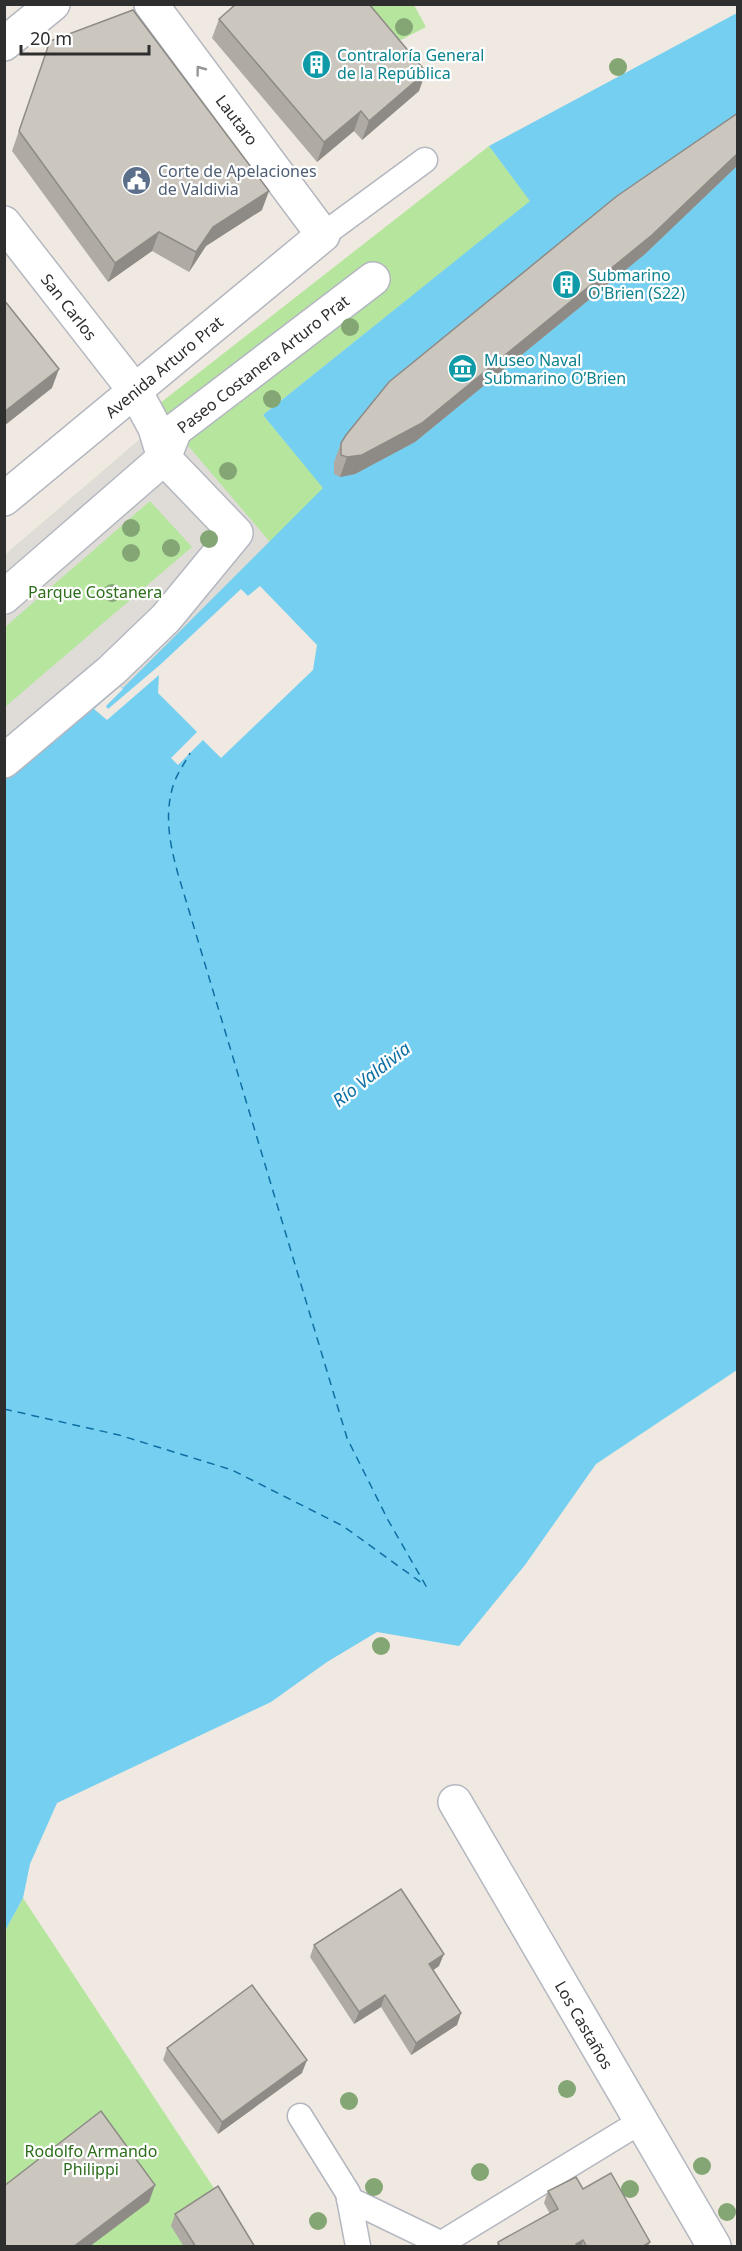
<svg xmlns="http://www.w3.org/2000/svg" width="742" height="2251" font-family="'Noto Sans',sans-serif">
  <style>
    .green { fill: #b6e59e }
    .plaza { fill: #dfdcd8 }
    .water { fill: #75cff0 }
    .pier { fill: #efe9e1 }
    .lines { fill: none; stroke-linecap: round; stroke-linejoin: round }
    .ferry { stroke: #0d6fa3; stroke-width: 1.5; stroke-dasharray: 8 6; stroke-linecap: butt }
    .service-casing { stroke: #b4b7c1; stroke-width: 27 }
    .pedestrian-casing { stroke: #b4b7c1; stroke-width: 36 }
    .minor-casing { stroke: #b4b7c1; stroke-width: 36 }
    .secondary-casing { stroke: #b4b7c1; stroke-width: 36 }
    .service { stroke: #fff; stroke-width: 24 }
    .pedestrian { stroke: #fff; stroke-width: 33 }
    .minor { stroke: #fff; stroke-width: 33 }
    .secondary { stroke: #fff; stroke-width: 33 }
    .tree { fill: #84a574 }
    .wall { fill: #afaba4 }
    .shaded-wall { fill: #8e8b86 }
    .building { fill: #cbc7bf; stroke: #8e8b86; stroke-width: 1.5 }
    .oneway { stroke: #969696 }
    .labels { text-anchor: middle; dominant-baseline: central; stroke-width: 4.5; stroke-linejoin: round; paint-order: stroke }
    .culture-label { font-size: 16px; fill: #0d838f; stroke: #fff; text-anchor: start }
    .street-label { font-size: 16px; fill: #2e2e2e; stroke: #fff }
    .service-label { font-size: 16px; fill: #4e5e75; stroke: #fff; text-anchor: start }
    .park-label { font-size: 16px; fill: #2c6e1b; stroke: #fff }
    .water-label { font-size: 18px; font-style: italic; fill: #0d6fa3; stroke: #fff }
  </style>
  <rect width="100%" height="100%" fill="#efe9e1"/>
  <g class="green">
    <polygon points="365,5 414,5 426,27 389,46"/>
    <polygon points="489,146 531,201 263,415 324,488 123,689 5,778 5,555 151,430 141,418"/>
    <polygon points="23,1898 252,2246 5,2246 5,1931"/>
  </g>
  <polygon class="plaza" points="167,421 270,542 123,689 115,682 5,778 5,707 192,547 150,501 5,627 5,555 151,430"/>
  <polygon class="water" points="737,13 737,1370 596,1464 525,1565 459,1646 377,1632 327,1662 271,1702 57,1803 30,1864 23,1898 5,1931 5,778 115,681 123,688 323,488 263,415 530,201 489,146"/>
  <polygon class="pier" points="260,586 317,645 313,670 221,758 203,740 178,765 171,758 197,732 158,693 159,675 107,720 94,709 120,686 123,689 106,706 108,709 161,664 241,589 248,596"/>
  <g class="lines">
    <path class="ferry" d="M4,1409L119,1435L232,1470L343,1526L426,1586L388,1520L347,1438L178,874C170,845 164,816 173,786C176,775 185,763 190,753"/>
    <defs>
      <g id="service">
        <polyline points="323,235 425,160"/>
        <polyline points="300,2116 348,2193 358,2246"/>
        <polyline points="349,2199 442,2244"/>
        <polyline points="437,2246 640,2122"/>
      </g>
      <g id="pedestrian">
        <polyline points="4,597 164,458 155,428 135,391"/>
        <polyline points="4,761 112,670 166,618 236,533 164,458 175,430 373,279"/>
      </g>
      <g id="minor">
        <polyline points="4,223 135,391"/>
        <polyline points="4,499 323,235 151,4"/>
        <polyline points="455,1802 714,2246"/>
      </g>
      <polyline id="secondary" points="4,44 53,4"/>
    </defs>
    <use href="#service" class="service-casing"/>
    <use href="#pedestrian" class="pedestrian-casing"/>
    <use href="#minor" class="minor-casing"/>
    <use href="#secondary" class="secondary-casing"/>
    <use href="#service" class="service"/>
    <use href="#pedestrian" class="pedestrian"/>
    <use href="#minor" class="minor"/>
    <use href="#secondary" class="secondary"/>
  </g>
  <g class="tree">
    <circle cx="404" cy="27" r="9"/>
    <circle cx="618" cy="67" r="9"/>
    <circle cx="350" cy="327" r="9"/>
    <circle cx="272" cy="399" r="9"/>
    <circle cx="228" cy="471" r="9"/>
    <circle cx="131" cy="528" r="9"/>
    <circle cx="209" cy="539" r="9"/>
    <circle cx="171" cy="548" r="9"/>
    <circle cx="131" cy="553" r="9"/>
    <circle cx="112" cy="593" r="9"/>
    <circle cx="381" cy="1646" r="9"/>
    <circle cx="567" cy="2089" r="9"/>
    <circle cx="349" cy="2101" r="9"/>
    <circle cx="702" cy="2166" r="9"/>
    <circle cx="480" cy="2172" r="9"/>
    <circle cx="374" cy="2187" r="9"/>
    <circle cx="630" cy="2189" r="9"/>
    <circle cx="727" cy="2212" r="9"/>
    <circle cx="318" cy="2221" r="9"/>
  </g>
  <g class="wall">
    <polygon points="219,19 419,91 362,140 354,131 317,162 212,38"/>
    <polygon points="50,41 262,210 206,246 189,272 152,251 108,282 12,151"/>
    <polygon points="738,113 738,165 645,254 415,442 355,474 340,477 334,474 334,462 341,443"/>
    <polygon points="314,1945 439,1966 433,1970 461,2013 457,2025 411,2055 381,2007 354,2024 310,1957"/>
    <polygon points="167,2048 302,2073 218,2134 163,2060"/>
    <polygon points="583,2189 650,2242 648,2247 496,2247 498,2242 550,2214 544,2203 548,2191"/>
    <polygon points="175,2214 255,2247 184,2247 171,2226"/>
  </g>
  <g class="shaded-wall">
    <polygon points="426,72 419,91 362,140 369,121"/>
    <polygon points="361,111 354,131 317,162 324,142"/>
    <polygon points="738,153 738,165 645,254 415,442 355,474 340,477 347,457"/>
    <polygon points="269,191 262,210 206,246 189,272 196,252 213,227"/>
    <polygon points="159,232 152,251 108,282 115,263"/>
    <polygon points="59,369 52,388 4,426 4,412"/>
    <polygon points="444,1954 439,1966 425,1976 429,1964"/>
    <polygon points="385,1995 381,2007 354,2024 359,2012"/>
    <polygon points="461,2013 457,2025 411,2055 416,2043"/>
    <polygon points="307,2060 302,2073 218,2134 222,2122"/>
    <polygon points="155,2185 149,2202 89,2247 73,2247"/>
    <polygon points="583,2240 581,2247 575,2247 576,2244"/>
  </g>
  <g class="building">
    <polygon points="236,4 369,4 426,72 369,121 361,111 324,142 219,19"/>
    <polygon points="133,10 269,191 213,227 196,252 159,232 115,263 19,131 50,41"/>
    <polygon points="738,113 738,153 652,235 422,423 362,455 347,457 341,455 341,443 346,435 389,382 617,196"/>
    <polygon points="4,300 59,369 4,412"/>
    <polygon points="401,1889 444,1954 429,1964 461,2013 416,2043 385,1995 359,2012 314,1945"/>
    <polygon points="252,1985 307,2060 222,2122 167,2048"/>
    <polygon points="101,2111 155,2185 73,2247 4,2247 4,2186"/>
    <polygon points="611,2173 650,2242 642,2247 587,2247 583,2240 576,2244 577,2247 500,2247 498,2242 558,2209 548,2191 576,2177 583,2189"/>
    <polygon points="218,2186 255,2247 196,2247 175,2214"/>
  </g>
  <defs><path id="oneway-chevron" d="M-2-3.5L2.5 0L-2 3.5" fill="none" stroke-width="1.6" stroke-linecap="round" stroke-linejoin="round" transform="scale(1.5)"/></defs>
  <use class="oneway" href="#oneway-chevron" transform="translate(200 70) rotate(-127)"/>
  <defs>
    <symbol id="building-disc" viewBox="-11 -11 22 22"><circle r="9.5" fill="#0f9aa8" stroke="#fff"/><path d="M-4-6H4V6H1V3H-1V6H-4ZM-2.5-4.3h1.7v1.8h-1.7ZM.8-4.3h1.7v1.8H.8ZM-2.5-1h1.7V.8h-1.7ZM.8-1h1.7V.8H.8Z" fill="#fff"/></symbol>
    <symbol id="civic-disc" viewBox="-11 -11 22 22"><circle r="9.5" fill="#5c6f8a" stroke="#fff"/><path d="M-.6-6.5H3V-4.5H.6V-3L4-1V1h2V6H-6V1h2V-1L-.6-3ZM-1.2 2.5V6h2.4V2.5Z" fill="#fff"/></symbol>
    <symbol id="museum-disc" viewBox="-11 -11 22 22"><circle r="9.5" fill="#0f9aa8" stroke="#fff"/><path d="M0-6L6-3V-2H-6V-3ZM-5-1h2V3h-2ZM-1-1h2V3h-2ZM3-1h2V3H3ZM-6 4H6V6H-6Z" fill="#fff"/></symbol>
  </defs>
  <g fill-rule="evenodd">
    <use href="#building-disc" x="300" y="48" width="33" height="33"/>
    <use href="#civic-disc" x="120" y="164" width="33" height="33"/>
    <use href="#building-disc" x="550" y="268" width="33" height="33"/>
    <use href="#museum-disc" x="446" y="352" width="33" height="33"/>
  </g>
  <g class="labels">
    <g class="culture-label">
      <text x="337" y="55">Contraloría General<tspan x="337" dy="18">de la República</tspan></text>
      <text x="588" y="275">Submarino<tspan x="588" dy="18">O'Brien (S22)</tspan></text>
      <text x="484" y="360">Museo Naval<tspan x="484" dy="18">Submarino O’Brien</tspan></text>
    </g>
    <g class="street-label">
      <text transform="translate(237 120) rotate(53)">Lautaro</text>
      <text transform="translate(69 307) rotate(52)">San Carlos</text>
      <text transform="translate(263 364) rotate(-38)">Paseo Costanera Arturo Prat</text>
      <text transform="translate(164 367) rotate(-40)">Avenida Arturo Prat</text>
      <text transform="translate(584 2025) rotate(60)">Los Castaños</text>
    </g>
    <g class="service-label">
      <text x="158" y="171">Corte de Apelaciones<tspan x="158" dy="18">de Valdivia</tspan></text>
    </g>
    <g class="park-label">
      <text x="95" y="592">Parque Costanera</text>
      <text x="91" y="2151">Rodolfo Armando<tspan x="91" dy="18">Philippi</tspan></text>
    </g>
    <g class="water-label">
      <text transform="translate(371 1074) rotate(-38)">Río Valdivia</text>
    </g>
  </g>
  <rect width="742" height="2251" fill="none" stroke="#2e2e2e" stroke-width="12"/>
  <path d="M21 45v9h128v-9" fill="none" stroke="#2e2e2e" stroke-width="3"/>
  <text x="30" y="45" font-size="18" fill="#2e2e2e" stroke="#ffffff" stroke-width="4.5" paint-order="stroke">20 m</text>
</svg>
